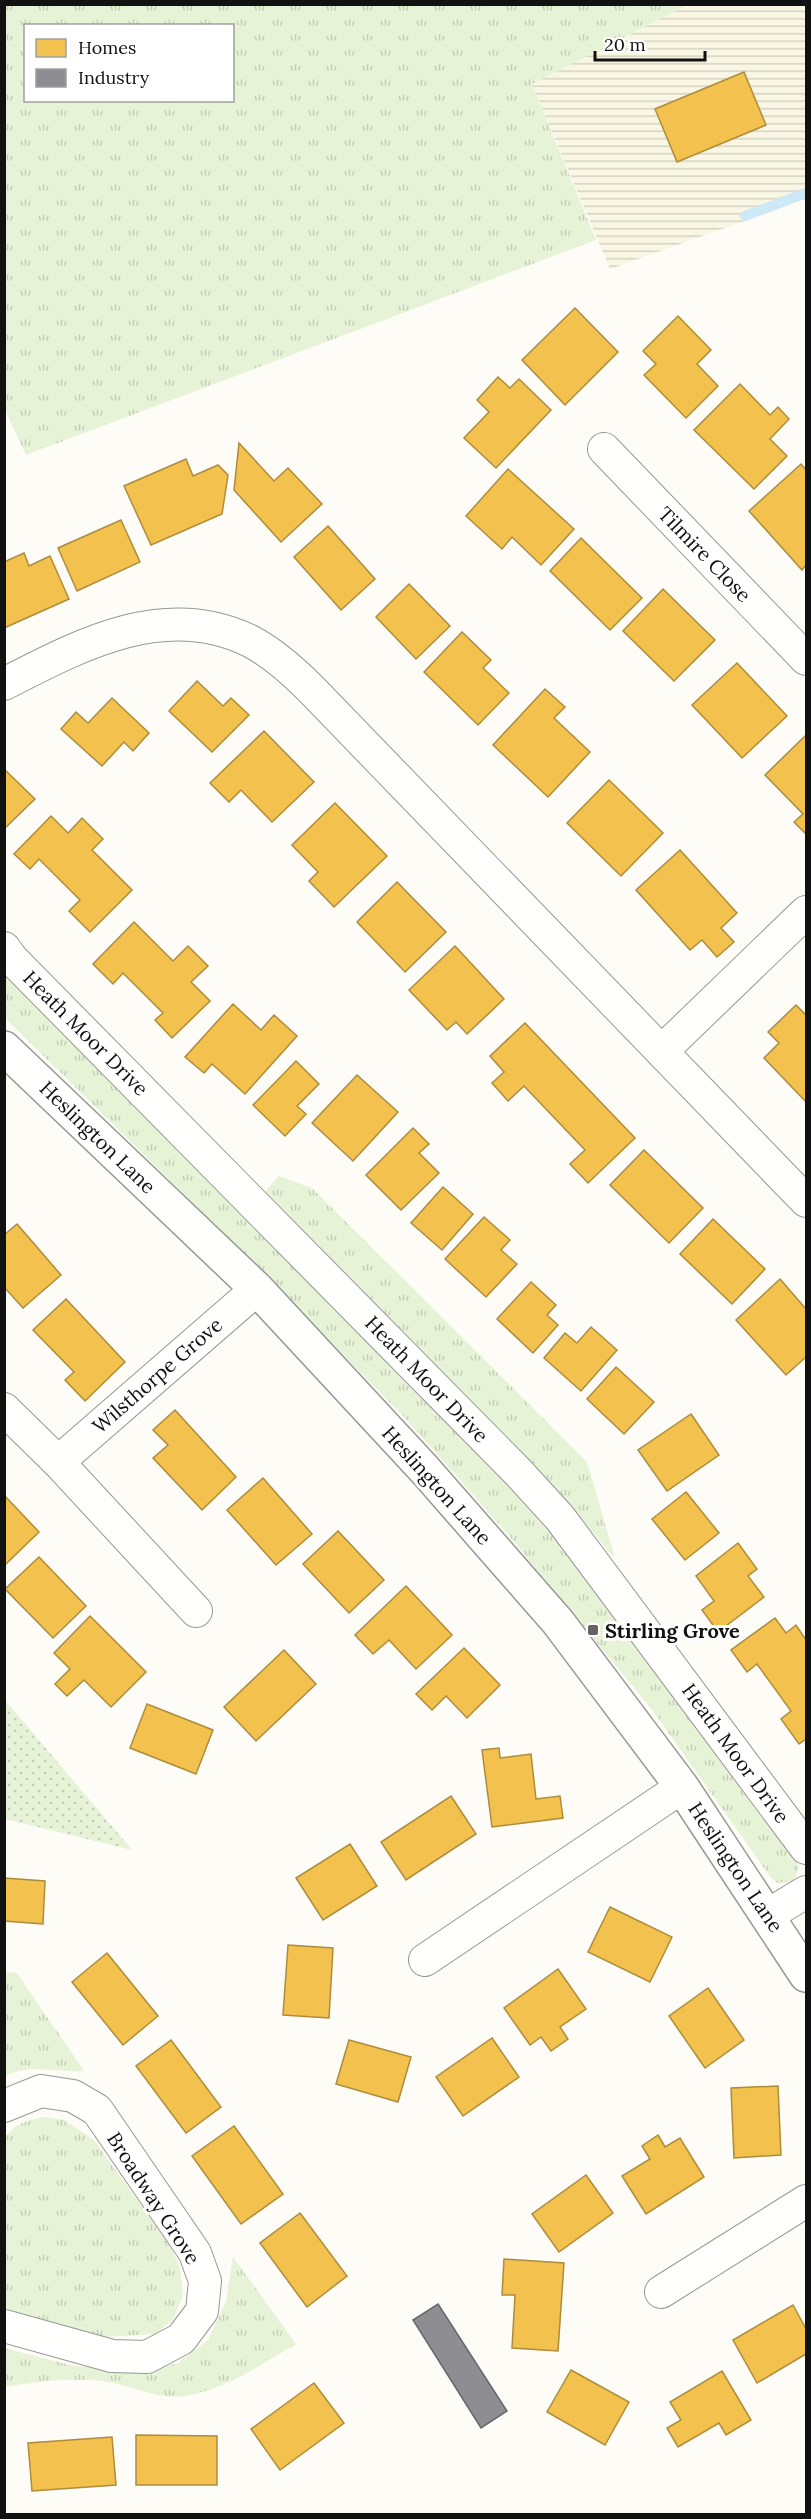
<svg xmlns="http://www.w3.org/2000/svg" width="811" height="2519" font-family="Lora,serif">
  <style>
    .farmland { fill: url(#farmland-rules) }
    .grass { fill: url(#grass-tufts); fill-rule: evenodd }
    .park { fill: url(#park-dots) }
    .homes { fill: #f2c14e; stroke: #ae8c3c; stroke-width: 1.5 }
    .industry { fill: #8d8d92; stroke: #68686b; stroke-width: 1.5 }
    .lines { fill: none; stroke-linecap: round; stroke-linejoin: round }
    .stream { stroke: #cde8f7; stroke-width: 10 }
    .minor-casing { stroke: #979795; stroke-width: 34 }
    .tertiary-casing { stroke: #979795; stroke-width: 36 }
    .minor { stroke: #fffffe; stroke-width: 32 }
    .tertiary { stroke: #fffffe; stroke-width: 33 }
    .poi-dot { fill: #646362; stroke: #fff; stroke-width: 2 }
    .labels { text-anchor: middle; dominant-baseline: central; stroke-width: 6; stroke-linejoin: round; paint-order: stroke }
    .street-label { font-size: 20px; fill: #111; stroke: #fff }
    .poi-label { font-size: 20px; font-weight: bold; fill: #111; stroke: #fff; text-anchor: start }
  </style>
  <defs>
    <pattern id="farmland-rules" width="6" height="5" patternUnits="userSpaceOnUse" patternTransform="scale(1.5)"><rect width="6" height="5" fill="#f9f7e4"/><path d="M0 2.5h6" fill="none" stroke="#d4d3c3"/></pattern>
    <pattern id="grass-tufts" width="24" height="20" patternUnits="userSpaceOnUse" patternTransform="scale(1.5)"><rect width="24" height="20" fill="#e7f3d7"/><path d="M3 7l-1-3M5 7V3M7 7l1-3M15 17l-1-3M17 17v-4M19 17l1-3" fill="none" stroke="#c5cfb8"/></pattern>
    <pattern id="park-dots" width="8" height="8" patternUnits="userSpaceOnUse" patternTransform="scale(1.5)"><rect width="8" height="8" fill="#e7f3d7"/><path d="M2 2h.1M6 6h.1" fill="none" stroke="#c5cfb8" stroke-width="1.8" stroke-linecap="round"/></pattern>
  </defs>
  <rect width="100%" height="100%" fill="#fdfcf7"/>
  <polygon class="farmland" points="687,5 806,5 806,199 610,269 532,84"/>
  <g class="grass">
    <path d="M5,4H687V5L532,84L596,240L26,455L5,410ZM26,26H232V100H26Z"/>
    <polygon points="4,969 538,1511 797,1861 799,1868 794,1881 778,1883 771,1878 653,1711 504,1530 405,1418 199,1209 5,1018"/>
    <polygon points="279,1176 312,1188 587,1462 615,1558 535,1467 265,1192"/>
    <path d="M4,1972L17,1973L84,2071C57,2073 31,2063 5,2076Z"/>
    <path d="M45,2117L64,2120L94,2140L171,2247L180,2268L183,2295L173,2320L155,2334L104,2337L15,2313L5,2307V2138C15,2123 28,2120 45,2117Z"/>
    <path d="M233,2257L296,2344C260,2365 226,2389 185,2396C159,2400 133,2386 109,2382C75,2377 38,2381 5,2387L4,2348L74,2366L147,2371L178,2363L208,2340L226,2301Z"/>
  </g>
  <polygon class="park" points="4,1700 5,1700 132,1850 5,1819"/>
  <g class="homes">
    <polygon points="744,72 766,125 677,162 655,109"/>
    <polygon points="575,308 618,352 565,405 522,360"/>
    <polygon points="678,316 711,350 697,364 718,386 686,418 644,375 656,364 643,351"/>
    <polygon points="498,377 510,388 519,379 551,410 496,468 464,438 489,412 477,400"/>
    <polygon points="740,384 770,415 778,407 789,419 770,439 787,456 754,489 694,430"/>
    <polygon points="239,443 274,481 288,468 322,504 281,542 234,490"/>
    <polygon points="186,459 193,476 218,465 228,475 222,514 151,545 124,486"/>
    <polygon points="801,464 806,470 806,565 802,570 749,511"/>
    <polygon points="508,469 574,529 541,565 512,537 502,549 466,516"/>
    <polygon points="121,520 140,562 77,591 58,548"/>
    <polygon points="328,526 375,579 341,610 294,557"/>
    <polygon points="581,538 642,598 610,630 550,571"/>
    <polygon points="24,553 29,566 50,556 69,599 4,628 4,562"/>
    <polygon points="409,584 450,626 416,659 376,617"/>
    <polygon points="663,589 715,640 674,681 623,631"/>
    <polygon points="462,632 491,660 483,668 509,693 478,725 424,672"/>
    <polygon points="737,663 787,716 742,758 692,705"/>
    <polygon points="197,681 223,706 231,698 249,715 212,752 169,711"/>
    <polygon points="545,689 565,707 554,718 590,752 548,797 493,745"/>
    <polygon points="112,698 149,733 133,751 124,742 102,766 61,729 76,712 88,723"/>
    <polygon points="264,731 314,782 272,822 241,790 229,802 210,783"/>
    <polygon points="806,735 806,834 794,822 803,814 765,775"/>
    <polygon points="4,769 35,799 4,829"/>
    <polygon points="609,780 663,833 621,876 567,823"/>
    <polygon points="335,803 387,856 334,907 309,881 318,872 292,845"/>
    <polygon points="51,816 68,833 82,818 103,839 92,850 132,890 90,932 69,911 80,900 39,859 30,869 14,854"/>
    <polygon points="680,850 737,913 721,928 734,942 717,957 702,940 690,950 636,890"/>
    <polygon points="397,882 446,932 405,972 357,922"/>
    <polygon points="134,922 173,961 188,946 208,966 191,982 210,1001 172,1038 155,1020 163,1013 123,973 113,984 93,964"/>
    <polygon points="455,946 504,999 467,1034 456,1022 447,1030 409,990"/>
    <polygon points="233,1004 261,1030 274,1015 297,1036 245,1094 212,1064 204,1073 185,1057"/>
    <polygon points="796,1005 806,1015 806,1102 764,1058 779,1043 768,1032"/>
    <polygon points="525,1023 635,1138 588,1183 570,1164 585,1150 524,1086 508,1101 492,1083 504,1072 490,1056"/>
    <polygon points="296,1061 319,1084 297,1106 306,1114 285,1136 253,1105"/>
    <polygon points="357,1075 398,1112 353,1161 312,1123"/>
    <polygon points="413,1128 429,1144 419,1153 439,1173 401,1210 366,1175"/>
    <polygon points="644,1150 703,1208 669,1243 610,1185"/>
    <polygon points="443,1187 473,1214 442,1250 411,1223"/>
    <polygon points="484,1217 510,1240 501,1250 517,1264 486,1297 445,1259"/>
    <polygon points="713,1219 765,1269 732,1304 680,1254"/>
    <polygon points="17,1224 61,1275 23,1308 4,1287 4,1235"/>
    <polygon points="780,1279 806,1309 806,1357 786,1375 736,1320"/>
    <polygon points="531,1282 556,1305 547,1315 558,1325 533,1353 497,1319"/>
    <polygon points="66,1299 125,1362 85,1401 65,1380 74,1372 33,1330"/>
    <polygon points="591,1327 617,1350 581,1391 544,1358 565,1333 577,1343"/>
    <polygon points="616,1367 654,1402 624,1434 587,1399"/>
    <polygon points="175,1410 236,1477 202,1510 153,1458 168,1445 153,1430"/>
    <polygon points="691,1414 719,1455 667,1491 638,1450"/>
    <polygon points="263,1478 312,1534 276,1565 227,1510"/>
    <polygon points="686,1492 719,1533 685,1560 652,1519"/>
    <polygon points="4,1495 39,1532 6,1564 4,1562"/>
    <polygon points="338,1531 384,1580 349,1613 303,1564"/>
    <polygon points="738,1543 757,1569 748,1576 764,1597 718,1632 702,1610 714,1601 696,1576"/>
    <polygon points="39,1557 86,1606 53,1638 5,1589"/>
    <polygon points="406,1586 452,1635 416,1669 389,1640 373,1654 355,1635"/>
    <polygon points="90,1616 146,1672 111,1707 84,1680 67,1696 55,1684 70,1669 54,1653"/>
    <polygon points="775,1618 786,1633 796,1625 806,1640 806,1739 799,1744 781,1719 791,1711 757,1664 747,1672 731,1650"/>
    <polygon points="464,1648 500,1685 467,1718 446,1696 432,1710 416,1694"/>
    <polygon points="284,1650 316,1684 256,1741 224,1707"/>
    <polygon points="147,1704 213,1730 196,1774 130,1748"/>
    <polygon points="499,1748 500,1758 531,1754 536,1799 560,1796 563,1818 492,1827 482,1750"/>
    <polygon points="451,1796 476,1834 406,1880 381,1842"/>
    <polygon points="350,1844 377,1886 323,1920 296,1878"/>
    <polygon points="4,1878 45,1881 43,1924 4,1921"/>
    <polygon points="610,1907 672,1937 650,1982 588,1952"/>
    <polygon points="288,1945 333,1948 329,2018 283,2015"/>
    <polygon points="107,1953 158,2016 123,2045 72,1982"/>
    <polygon points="558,1969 586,2009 560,2027 568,2039 551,2051 541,2037 530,2045 504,2008"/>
    <polygon points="708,1988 744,2040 705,2068 669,2016"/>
    <polygon points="492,2038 519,2077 463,2116 436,2077"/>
    <polygon points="171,2040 221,2107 186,2133 136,2066"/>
    <polygon points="349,2040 411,2057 398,2102 336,2084"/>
    <polygon points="778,2086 781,2155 734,2158 731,2088"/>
    <polygon points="234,2126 283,2194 241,2224 192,2156"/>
    <polygon points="658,2135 665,2147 680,2138 704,2177 646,2214 622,2176 650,2159 642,2146"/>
    <polygon points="586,2175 613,2213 559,2252 532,2214"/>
    <polygon points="300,2213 347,2276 307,2307 260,2243"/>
    <polygon points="504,2259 564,2263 558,2351 512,2348 515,2295 502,2295"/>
    <polygon points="793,2305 806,2329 806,2354 757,2383 733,2340"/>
    <polygon points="571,2370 629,2402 605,2445 547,2412"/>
    <polygon points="722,2371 751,2420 726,2435 719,2423 678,2447 667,2428 681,2420 670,2402"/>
    <polygon points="314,2383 344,2423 280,2470 251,2429"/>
    <polygon points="136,2435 217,2436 217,2485 136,2485"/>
    <polygon points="112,2437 116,2485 32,2491 28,2443"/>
  </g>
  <polygon class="industry" points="438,2304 507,2411 481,2428 413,2320"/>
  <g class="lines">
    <polyline class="stream" points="745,216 806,193"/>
    <defs>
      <g id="minor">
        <polyline points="604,449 806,659"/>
        <path d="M4,684C80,645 165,599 250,641C273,653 293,671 311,689L806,1201"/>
        <polyline points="4,948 12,959 519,1473 560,1518 806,1848"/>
        <polyline points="662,1051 806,912"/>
        <polyline points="4,1409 58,1462 196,1611"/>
        <polyline points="58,1462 257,1289"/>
        <polyline points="768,1915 806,1892"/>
        <polyline points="425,1960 682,1787"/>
        <polyline points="4,2106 41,2091 73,2096 97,2110 195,2253 205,2281 202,2311 181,2339 147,2357 112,2356 4,2326"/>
        <polyline points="661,2292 806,2201"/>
      </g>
      <polyline id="tertiary" points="4,1048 257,1289 425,1470 558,1622 682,1787 806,1975"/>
    </defs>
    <use href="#minor" class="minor-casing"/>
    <use href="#tertiary" class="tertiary-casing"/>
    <use href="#minor" class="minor"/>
    <use href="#tertiary" class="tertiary"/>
  </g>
  <rect class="poi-dot" x="587" y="1624" width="12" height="12" rx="3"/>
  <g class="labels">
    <g class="street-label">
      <text transform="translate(705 554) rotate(46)">Tilmire Close</text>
      <text transform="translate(86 1033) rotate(45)">Heath Moor Drive</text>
      <text transform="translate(98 1137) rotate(44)">Heslington Lane</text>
      <text transform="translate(157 1375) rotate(-41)">Wilsthorpe Grove</text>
      <text transform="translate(427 1379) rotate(46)">Heath Moor Drive</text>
      <text transform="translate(437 1485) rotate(48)">Heslington Lane</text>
      <text transform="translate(736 1753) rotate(54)">Heath Moor Drive</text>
      <text transform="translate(736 1867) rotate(56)">Heslington Lane</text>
      <text transform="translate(154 2198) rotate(57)">Broadway Grove</text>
    </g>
    <g class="poi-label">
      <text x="605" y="1630">Stirling Grove</text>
    </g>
  </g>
  <rect width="811" height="2519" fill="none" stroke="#111111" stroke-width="12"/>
  <rect x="24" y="24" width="210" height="78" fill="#ffffff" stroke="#a0a0a0" stroke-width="1.5"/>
  <rect x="36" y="39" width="30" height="18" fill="#f2c14e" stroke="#a0a0a0" stroke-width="1.5"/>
  <text x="78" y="54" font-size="18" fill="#111111">Homes</text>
  <rect x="36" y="69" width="30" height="18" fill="#8d8d92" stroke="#a0a0a0" stroke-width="1.5"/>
  <text x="78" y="84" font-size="18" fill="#111111">Industry</text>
  <path d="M595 51v9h110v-9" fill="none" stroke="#111111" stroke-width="3"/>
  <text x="604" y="51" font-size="18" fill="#111111" stroke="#ffffff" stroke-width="4.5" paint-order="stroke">20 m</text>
</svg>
